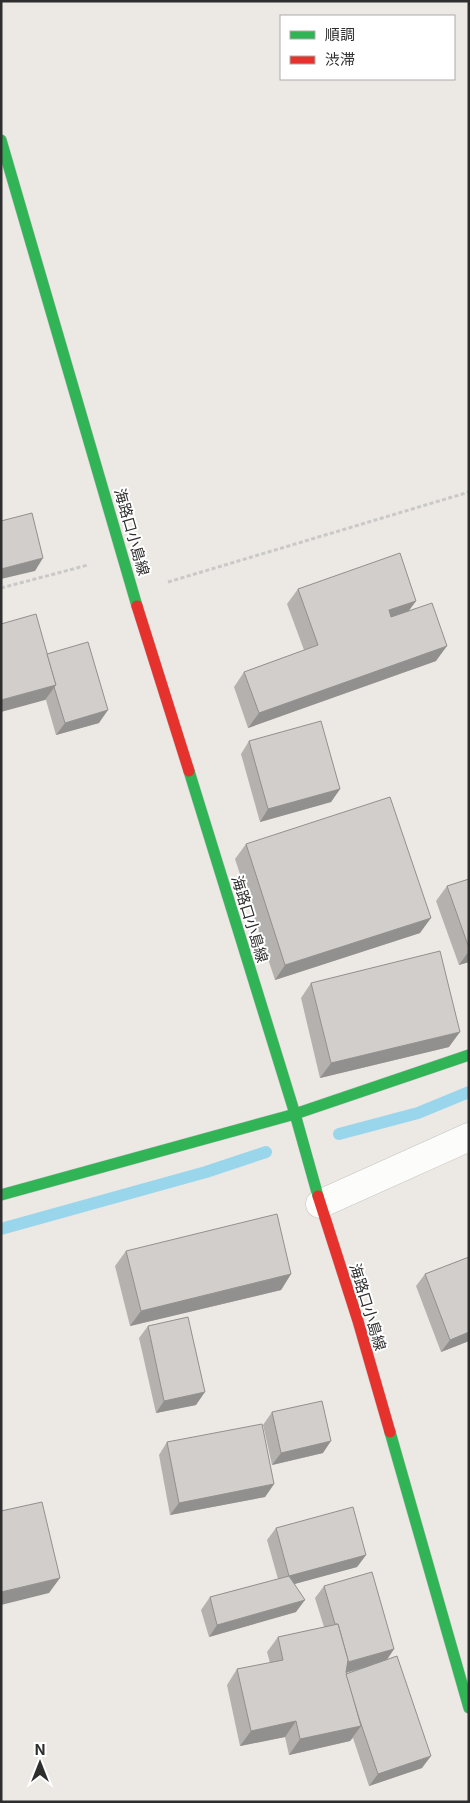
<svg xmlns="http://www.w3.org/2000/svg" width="470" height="1803" font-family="Inter,'Noto Sans JP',sans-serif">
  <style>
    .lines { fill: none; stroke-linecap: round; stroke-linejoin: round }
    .stream { stroke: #99d6ec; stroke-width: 12 }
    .street-casing { stroke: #c5c4c5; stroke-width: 29 }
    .fast-casing { stroke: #c5c4c5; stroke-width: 12 }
    .jam-casing { stroke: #c5c4c5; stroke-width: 12 }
    .path { stroke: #c9c9c8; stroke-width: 3; stroke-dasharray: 4 2.5; stroke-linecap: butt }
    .street { stroke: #fcfcfb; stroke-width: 28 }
    .fast { stroke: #30b455; stroke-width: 11 }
    .jam { stroke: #e5322d; stroke-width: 11 }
    .wall { fill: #b4b1af; fill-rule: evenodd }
    .shaded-wall { fill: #92908e }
    .building { fill: #d1cecb; stroke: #92908e }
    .labels { text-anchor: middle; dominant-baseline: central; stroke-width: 4; stroke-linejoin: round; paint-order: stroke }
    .street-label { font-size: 15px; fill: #2e2e2e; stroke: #fff }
  </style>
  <rect width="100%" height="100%" fill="#ece8e4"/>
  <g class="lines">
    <g class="stream">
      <polyline points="339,1134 418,1113 469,1092"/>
      <polyline points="1,1229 206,1172 266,1152"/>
    </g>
    <defs>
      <polyline id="street" points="320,1204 469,1137"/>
      <g id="fast">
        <polyline points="1,140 137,606"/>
        <polyline points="189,771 295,1114 318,1196"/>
        <polyline points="1,1195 295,1114 469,1055"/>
        <polyline points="390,1432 469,1708"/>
      </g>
      <g id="jam">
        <polyline points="137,606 189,771"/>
        <polyline points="318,1196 358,1321 390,1432"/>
      </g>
    </defs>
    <use href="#street" class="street-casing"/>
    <use href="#fast" class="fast-casing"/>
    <use href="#jam" class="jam-casing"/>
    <g class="path">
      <polyline points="168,582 469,492"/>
      <polyline points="1,588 88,565"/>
    </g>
    <use href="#street" class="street"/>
    <use href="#fast" class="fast"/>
    <use href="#jam" class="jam"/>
  </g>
  <g class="wall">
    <polygon points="298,589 416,601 409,610 436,661 248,728 234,687 244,672 304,650 287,604"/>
    <polygon points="47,654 99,723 56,735 46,700 45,700"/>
    <polygon points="249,741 340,789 331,802 260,822 241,754"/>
    <polygon points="246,844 420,933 275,980 235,859"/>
    <polygon points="469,879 469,962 459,965 436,901 447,886"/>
    <polygon points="311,983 449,1047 320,1078 301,998"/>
    <polygon points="126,1251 291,1274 281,1290 130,1326 115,1266"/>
    <polygon points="469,1257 469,1341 441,1352 416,1286 425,1274"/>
    <polygon points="148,1326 196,1405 156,1413 139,1338"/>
    <polygon points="272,1412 323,1453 272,1465 263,1425"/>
    <polygon points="167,1442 274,1484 265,1497 170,1515 159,1455"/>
    <polygon points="276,1528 366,1555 357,1567 294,1584 296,1612 209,1637 201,1610 210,1597 278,1579 267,1540"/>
    <path d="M324,1586L394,1649L387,1660L422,1768L369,1786L353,1738L350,1741L289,1755L285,1737L240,1746L227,1685L237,1669L270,1663L267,1652L278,1637L324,1627L315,1598ZM363,1668L346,1674V1673Z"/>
  </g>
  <g class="shaded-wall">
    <polygon points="43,558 35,571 1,579 1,569"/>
    <polygon points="416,601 405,616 378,625 389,610"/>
    <polygon points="447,646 436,661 248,728 259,713"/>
    <polygon points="56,685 45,700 1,712 1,700"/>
    <polygon points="108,710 99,723 56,735 65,723"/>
    <polygon points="340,789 331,802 260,822 268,809"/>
    <polygon points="431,918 420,933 275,980 285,965"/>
    <polygon points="469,951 469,962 459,965"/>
    <polygon points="460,1032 449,1047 320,1078 331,1063"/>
    <polygon points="291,1274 281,1290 130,1326 141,1311"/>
    <polygon points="469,1332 469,1341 441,1352 450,1340"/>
    <polygon points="205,1392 196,1405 156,1413 164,1401"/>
    <polygon points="331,1441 323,1453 272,1465 281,1453"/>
    <polygon points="274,1484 265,1497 170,1515 179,1503"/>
    <polygon points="366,1555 357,1567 280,1588 289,1576"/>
    <polygon points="60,1578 49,1593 1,1605 1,1592"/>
    <polygon points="305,1600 296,1612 209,1637 217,1625"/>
    <polygon points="394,1649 385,1662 337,1675 346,1663"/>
    <polygon points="296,1721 285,1737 240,1746 251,1731"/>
    <polygon points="361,1726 350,1741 289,1755 300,1739"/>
    <polygon points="431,1756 422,1768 369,1786 378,1774"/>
  </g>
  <g class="building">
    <polygon points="32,513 43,558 1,569 1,521"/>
    <polygon points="400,553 416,601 389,610 391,617 432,603 447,646 259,713 244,672 318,645 298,589"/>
    <polygon points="36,614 56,685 1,700 1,624"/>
    <polygon points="88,642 108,710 65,723 54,687 56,685 47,654"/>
    <polygon points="321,721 340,789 268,809 249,741"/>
    <polygon points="390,797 431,918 285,965 246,844"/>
    <polygon points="469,879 469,948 447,886"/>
    <polygon points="440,951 460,1032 331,1063 311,983"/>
    <polygon points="277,1214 291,1274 141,1311 126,1251"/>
    <polygon points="469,1257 469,1332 450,1340 425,1274"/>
    <polygon points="188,1317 205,1392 164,1401 148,1326"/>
    <polygon points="322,1401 331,1441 281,1453 272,1412"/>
    <polygon points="262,1424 274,1484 179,1503 167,1442"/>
    <polygon points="42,1502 60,1578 1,1592 1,1511"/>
    <polygon points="353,1507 366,1555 289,1576 305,1600 217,1625 210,1597 289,1576 276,1528"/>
    <polygon points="372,1572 394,1649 348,1662 348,1660 338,1624 335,1624 324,1586"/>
    <polygon points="338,1624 348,1660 346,1672 361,1726 300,1739 296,1721 251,1731 237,1669 283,1660 278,1637"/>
    <polygon points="397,1656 431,1756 378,1774 359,1718 346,1674"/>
  </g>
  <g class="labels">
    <g class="street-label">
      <text transform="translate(132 532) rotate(74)">海路口小島線</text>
      <text transform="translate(250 919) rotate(73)">海路口小島線</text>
      <text transform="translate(368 1307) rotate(73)">海路口小島線</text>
    </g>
  </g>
  <rect width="470" height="1803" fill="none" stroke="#2e2e2e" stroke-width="5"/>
  <rect x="280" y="15" width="175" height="65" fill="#ffffff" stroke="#ababab"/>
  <rect x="290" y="31" width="25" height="8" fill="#30b455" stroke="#ababab"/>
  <text x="325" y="40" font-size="15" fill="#2e2e2e">順調</text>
  <rect x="290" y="56" width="25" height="8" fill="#e5322d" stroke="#ababab"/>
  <text x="325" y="65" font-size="15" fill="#2e2e2e">渋滞</text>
  <g transform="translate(40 1763)" stroke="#ffffff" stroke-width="4" paint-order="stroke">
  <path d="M0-4L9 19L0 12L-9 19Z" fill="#2e2e2e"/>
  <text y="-8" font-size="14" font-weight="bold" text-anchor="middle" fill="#2e2e2e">N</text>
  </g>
</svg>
